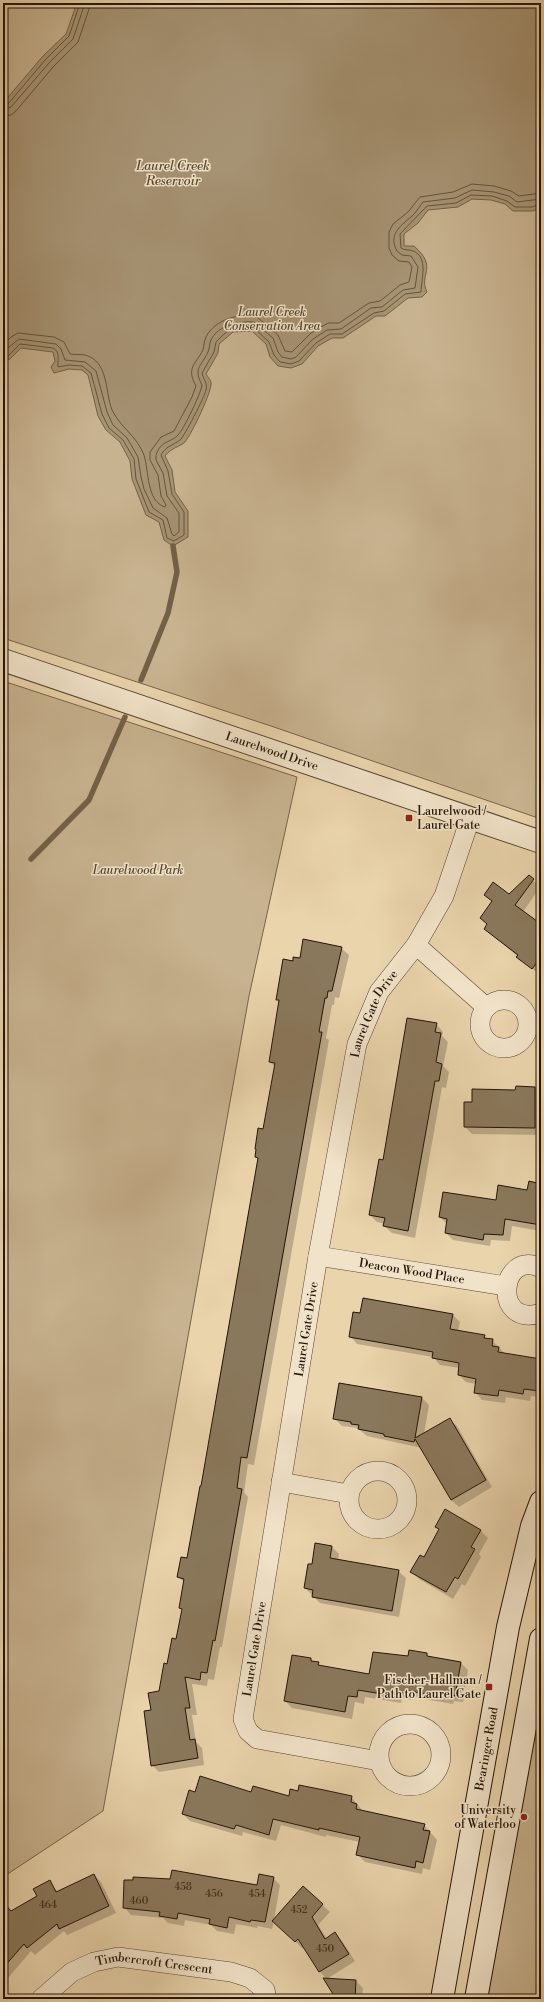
<svg xmlns="http://www.w3.org/2000/svg" width="544" height="2002" font-family="'Libre Bodoni',serif">
  <style>
    .green { fill: #c8b390; stroke: #76644a }
    .water { fill: #a69373; stroke: #726047 }
    .shadow { fill: #0003 }
    .lines { fill: none; stroke-linecap: round; stroke-linejoin: round }
    .shore { stroke: #64543c; stroke-width: 1 }
    .stream { stroke: #726047; stroke-width: 5.5 }
    .building { fill: #8a785c; stroke: #231405 }
    .minor-casing { stroke: #55442f; stroke-width: 20 }
    .tertiary-casing { stroke: #55442f; stroke-width: 24 }
    .secondary-casing { stroke: #231405; stroke-width: 24 }
    .minor { stroke: #f1e3c9; stroke-width: 19 }
    .tertiary { stroke: #f1e3c9; stroke-width: 22 }
    .secondary { stroke: #f1e3c9; stroke-width: 22 }
    .poi-dot { fill: #8f2418; stroke: #f1e3c9; stroke-width: 1.5 }
    .labels { text-anchor: middle; dominant-baseline: central; stroke-width: 3; stroke-linejoin: round; paint-order: stroke }
    .number-label { font-size: 10px; fill: #3d2d1b }
    .park-label { font-size: 12px; font-style: italic; fill: #55442f; stroke: #f1e3c9 }
    .street-label { font-size: 12px; fill: #231405; stroke: #f1e3c9 }
    .poi-label { font-size: 12px; fill: #231405; stroke: #f1e3c9; text-anchor: end }
    .water-label { font-size: 13px; font-style: italic; fill: #574731; stroke: #f1e3c9 }
  </style>
  <rect width="100%" height="100%" fill="#ead4ac"/>
  <filter id="stains"><feTurbulence type="fractalNoise" baseFrequency=".005" numOctaves="4"/><feColorMatrix values="0 0 0 0 .2 0 0 0 0 .09 0 0 0 0 .02 0 0 0 .5 -.17"/></filter>
  <radialGradient id="worn" r=".72"><stop offset=".6" stop-color="#630" stop-opacity="0"/><stop offset="1" stop-color="#630" stop-opacity=".3"/></radialGradient>
  <g class="green">
    <polygon points="3,3 541,3 541,819 271,726 3,638"/>
    <polygon points="3,681 297,777 249,996 103,1811 3,1877"/>
    <polygon points="541,1622 541,1999 478,1999 537,1635"/>
  </g>
  <path class="water" d="M77,3H541V208L533,211H513L505,204L491,200L472,199L458,207L428,210L418,223L404,234V246H414C439,268 418,274 427,292L422,297L408,298L385,316H376L343,338H332L318,346L302,364L291,368L278,366L270,357L266,344L252,331L233,332L219,344L218,353L206,374C207,376 210,379 211,382C213,390 191,435 185,442C180,447 172,447 165,456L172,470L175,492L188,511V537L173,546L164,540L159,522L146,515L132,479L130,461L120,442L106,430L98,416L88,375L82,370L69,369L54,373L51,367L55,361L53,352L21,348L10,359L3,362V103L43,56L66,34Z"/>
  <g class="shadow">
    <polygon points="529,877 540,887 523,912 541,925 540,975 485,929 488,925 493,902 485,895 509,895"/>
    <polygon points="341,948 349,955 339,998 335,997 334,1005 332,1005 326,1038 329,1040 254,1465 248,1464 244,1492 248,1497 222,1647 220,1647 214,1680 208,1679 207,1686 192,1684 197,1715 192,1715 196,1742 202,1748 204,1765 159,1772 152,1765 152,1711 160,1692 177,1640 183,1611 180,1608 185,1583 178,1577 188,1559 202,1487 259,1160 256,1157 264,1130 275,1067 270,1062 280,1002 277,999 293,962"/>
    <polygon points="436,1024 443,1032 442,1036 448,1042 443,1066 449,1072 446,1088 442,1087 415,1238 392,1233 384,1226 385,1224 377,1222 370,1215 384,1161"/>
    <polygon points="541,1079 541,1135 472,1134 465,1127 473,1103 535,1088"/>
    <polygon points="541,1185 541,1231 512,1226 510,1241 491,1240 490,1246 453,1240 446,1233 447,1224 440,1217 528,1192"/>
    <polygon points="452,1314 460,1322 458,1331 484,1336 487,1339 492,1340 505,1354 541,1360 541,1397 531,1396 530,1401 506,1397 505,1403 482,1400 475,1392 476,1384 466,1382 459,1375 460,1368 440,1365 433,1357 357,1344 350,1336"/>
    <polygon points="422,1398 429,1405 424,1434 449,1419 457,1426 492,1487 459,1507 451,1500 422,1448 367,1436 357,1428 342,1426 334,1418"/>
    <polygon points="437,1527 480,1530 488,1538 479,1554 481,1557 465,1586 462,1584 453,1599 419,1579 412,1572 424,1558 440,1530"/>
    <polygon points="332,1547 339,1554 338,1560 398,1571 406,1578 399,1617 320,1603 305,1588 312,1565"/>
    <polygon points="427,1654 429,1657 461,1663 468,1670 463,1702 454,1701 453,1704 412,1697 411,1700 402,1698 401,1703 365,1697 364,1704 355,1702 352,1719 292,1708 285,1701 311,1659 323,1667 370,1675 409,1658"/>
    <polygon points="196,1793 252,1793 290,1798 351,1797 364,1812 424,1825 437,1840 430,1870 423,1868 422,1874 365,1862 357,1854 360,1842 326,1835 326,1837 281,1825 276,1841 243,1832 242,1836 190,1821 183,1814"/>
    <polygon points="94,1875 101,1882 116,1913 67,1935 64,1931 35,1955 31,1951 3,1984 3,1908 11,1912 38,1897 50,1882 58,1892"/>
    <polygon points="273,1878 280,1885 274,1920 303,1887 330,1912 318,1925 327,1939 335,1934 342,1941 355,1961 327,1979 320,1972 304,1947 303,1949 274,1921 272,1929 258,1926 257,1928 236,1924 234,1934 217,1931 211,1925 185,1920 184,1926 168,1923 163,1918 131,1915 124,1907 257,1886"/>
    <polygon points="356,1981 363,1988 362,1999 321,1999 321,1994 334,1994"/>
  </g>
  <g class="lines">
    <g class="shore">
      <polyline points="3,105 8,104 46,59 69,36 80,3"/>
      <polyline points="3,110 11,107 49,63 73,39 85,3"/>
      <polyline points="3,116 11,115 16,111 53,67 78,42 91,3"/>
      <path d="M3,345L11,337L18,333L54,337L64,342L70,354C75,355 80,354 85,355C109,361 105,393 112,410C120,427 137,436 144,455C149,470 146,501 165,507L166,505L161,496L158,475L150,460V452L161,437L174,431L192,397L196,386C186,368 195,365 203,350C204,346 204,341 206,337C214,320 240,312 257,317L278,335L285,351L292,352L311,333L328,323H339L369,303L380,301L400,285L409,282L412,267L409,262L399,261L392,255L389,248V232L393,224L408,212L420,197L453,192L472,184L494,186L511,191L519,196L541,193"/>
      <path d="M3,352L19,339L56,344L61,349L65,360L85,362L96,371L107,412L113,425L127,438L138,457L141,477L144,489L153,508L167,518L172,534L174,536L179,532V513L167,496L163,473L156,460V455C161,440 171,443 178,435C184,429 201,393 202,385C193,368 201,367 208,352C210,348 209,344 211,340C218,325 239,321 254,322L273,338L278,352L282,357L291,359L296,357L313,339L327,330L341,329L371,308L382,307L403,290L415,288L418,267L411,256L402,255L397,251C388,235 400,226 411,217C416,213 419,207 423,202L455,198L472,190L494,192L509,196L517,202L541,199"/>
      <path d="M3,357L8,356L20,344L53,348C61,352 57,361 58,367L69,365L82,366L91,373L102,414L109,428L123,440L134,459L136,479L149,512L163,520L167,538L174,541L184,535V512L172,494L168,471L161,455C166,446 172,446 180,440C184,437 205,396 206,390C208,383 203,379 202,373L214,352L216,342L223,335L232,328L253,327L269,342L274,355L280,362L291,364L299,361L316,343L330,334H342L374,313L384,311L405,294L421,292C421,280 429,257 413,251C409,249 405,251 401,248L400,234L427,206L456,203L471,195L492,196L507,201L515,207H532L541,204"/>
    </g>
    <g class="stream">
      <polyline points="141,680 168,613 177,572 173,546"/>
      <polyline points="31,859 89,800 125,717"/>
    </g>
  </g>
  <g class="building">
    <polygon points="529,875 534,879 515,905 541,924 541,957 532,969 516,957 518,955 484,929 487,924 480,918 492,901 484,895 493,882 509,894"/>
    <polygon points="303,939 342,947 332,991 328,991 327,998 325,998 319,1032 322,1032 247,1458 241,1457 237,1488 242,1489 215,1641 213,1640 207,1673 201,1672 200,1680 185,1677 190,1708 185,1708 190,1740 195,1739 198,1758 151,1766 144,1711 151,1710 148,1693 159,1691 164,1663 167,1664 172,1638 176,1639 182,1609 179,1608 184,1579 177,1577 181,1557 187,1558 200,1486 201,1486 258,1158 255,1157 256,1149 255,1149 258,1128 263,1129 275,1063 269,1062 279,1000 276,1000 283,959 293,961 293,957 300,958"/>
    <polygon points="407,1018 437,1023 435,1032 441,1033 436,1062 442,1064 439,1081 435,1081 408,1231 383,1226 385,1218 369,1215 379,1159 383,1160"/>
    <polygon points="516,1086 535,1087 535,1128 464,1127 464,1102 472,1102 472,1089 515,1090"/>
    <polygon points="529,1181 541,1184 541,1225 505,1219 503,1235 484,1234 483,1240 445,1233 447,1219 439,1217 443,1192 496,1200 498,1185 527,1190"/>
    <polygon points="363,1298 453,1314 450,1329 485,1335 484,1338 493,1339 492,1346 499,1347 498,1352 541,1359 539,1391 524,1389 523,1394 499,1390 498,1396 474,1393 476,1379 458,1375 459,1363 432,1358 433,1352 349,1337 353,1312 360,1313"/>
    <polygon points="339,1383 422,1397 415,1438 450,1418 486,1480 451,1500 415,1439 414,1442 384,1436 384,1434 358,1429 359,1425 351,1424 351,1422 333,1419"/>
    <polygon points="445,1509 481,1530 471,1547 475,1549 458,1579 455,1577 446,1592 410,1572 420,1555 424,1557 439,1529 435,1527"/>
    <polygon points="315,1543 332,1546 330,1558 399,1570 392,1611 312,1597 313,1590 304,1588 308,1564 312,1564"/>
    <polygon points="409,1650 427,1653 427,1656 461,1662 455,1696 447,1694 446,1698 405,1690 404,1693 395,1691 394,1696 358,1690 357,1697 348,1696 345,1712 284,1701 292,1655 311,1658 311,1661 319,1662 318,1665 369,1674 373,1652 408,1656"/>
    <polygon points="200,1776 251,1792 253,1786 289,1796 290,1789 298,1791 299,1785 324,1790 352,1796 351,1802 357,1804 356,1809 425,1824 423,1830 430,1831 423,1863 416,1861 415,1868 356,1855 360,1837 319,1828 319,1830 273,1819 269,1835 236,1825 234,1829 182,1814 189,1790 195,1792"/>
    <polygon points="172,1870 257,1885 259,1874 274,1877 265,1922 251,1920 250,1922 229,1917 227,1928 209,1924 210,1919 178,1913 177,1919 159,1916 160,1912 123,1908 124,1880 133,1880 133,1877 170,1879"/>
    <polygon points="94,1874 109,1906 59,1929 57,1924 27,1948 24,1944 3,1968 3,1902 11,1911 37,1896 33,1889 50,1880 56,1892"/>
    <polygon points="303,1886 323,1904 312,1917 325,1939 335,1932 349,1954 319,1972 298,1939 295,1942 272,1921"/>
    <polygon points="323,1978 356,1980 355,1999 336,1999"/>
  </g>
  <g class="lines">
    <defs>
      <g id="minor">
        <polyline points="416,945 486,1007"/>
        <circle cx="504" cy="1024" r="24"/>
        <path id="s1" d="M318,1256L506,1286"/>
        <path d="M541,1268C499,1248 492,1329 541,1313"/>
        <circle cx="378" cy="1500" r="29"/>
        <polyline points="281,1482 349,1494"/>
        <circle cx="410" cy="1755" r="31"/>
        <path id="s2" d="M379,1761L257,1739L248,1731L243,1719L318,1256L357,1044L379,992L416,945L444,896L470,819"/>
        <path id="s3" d="M41,1999L72,1972L94,1962L118,1957L231,1972L250,1978L265,1990L267,1999"/>
      </g>
      <g id="tertiary">
        <path id="s4" d="M3,660L541,842"/>
      </g>
      <g id="secondary">
        <path id="s5" d="M442,1999L508,1627L532,1526L541,1502"/>
        <polyline points="476,1999 541,1639"/>
      </g>
    </defs>
    <use href="#minor" class="minor-casing"/>
    <use href="#tertiary" class="tertiary-casing"/>
    <use href="#secondary" class="secondary-casing"/>
    <use href="#minor" class="minor"/>
    <use href="#tertiary" class="tertiary"/>
    <use href="#secondary" class="secondary"/>
  </g>
  <g class="poi-dot">
    <rect x="405" y="814" width="8" height="8" rx="2"/>
    <rect x="485" y="1683" width="8" height="8" rx="2"/>
    <circle cx="524" cy="1817" r="4"/>
  </g>
  <g class="labels">
    <g class="number-label">
      <text x="183" y="1887">458</text>
      <text x="214" y="1894">456</text>
      <text x="257" y="1894">454</text>
      <text x="139" y="1901">460</text>
      <text x="48" y="1905">464</text>
      <text x="299" y="1910">452</text>
      <text x="325" y="1949">450</text>
    </g>
    <g class="park-label">
      <text x="272" y="312">Laurel Creek<tspan x="272" dy="14">Conservation Area</tspan></text>
      <text x="138" y="870">Laurelwood Park</text>
    </g>
    <g class="street-label">
      <text stroke="none"><textPath href="#s4" startOffset="284">Laurelwood Drive</textPath></text>
      <text stroke="none"><textPath href="#s2" startOffset="868">Laurel Gate Drive</textPath></text>
      <text stroke="none"><textPath href="#s1" startOffset="95">Deacon Wood Place</textPath></text>
      <text stroke="none"><textPath href="#s2" startOffset="544">Laurel Gate Drive</textPath></text>
      <text stroke="none"><textPath href="#s2" startOffset="220">Laurel Gate Drive</textPath></text>
      <text stroke="none"><textPath href="#s5" startOffset="254">Bearinger Road</textPath></text>
      <text stroke="none"><textPath href="#s3" startOffset="126">Timbercroft Crescent</textPath></text>
    </g>
    <g class="poi-label">
      <text x="417" y="811" text-anchor="start">Laurelwood /<tspan x="417" dy="14">Laurel Gate</tspan></text>
      <text x="481" y="1680">Fischer-Hallman /<tspan x="481" dy="14">Path to Laurel Gate</tspan></text>
      <text x="516" y="1810">University<tspan x="516" dy="14">of Waterloo</tspan></text>
    </g>
    <g class="water-label">
      <text x="173" y="166">Laurel Creek<tspan x="173" dy="15">Reservoir</tspan></text>
    </g>
  </g>
  <rect width="544" height="2002" fill="none" stroke="#ead4ac" stroke-width="16"/>
  <rect x="4" y="4" width="536" height="1994" fill="none" stroke="#231405" stroke-width="2"/>
  <rect x="8" y="8" width="528" height="1986" fill="none" stroke="#231405"/>
  <rect width="100%" height="100%" filter="url(#stains)"/>
  <rect width="100%" height="100%" fill="url(#worn)"/>
</svg>
